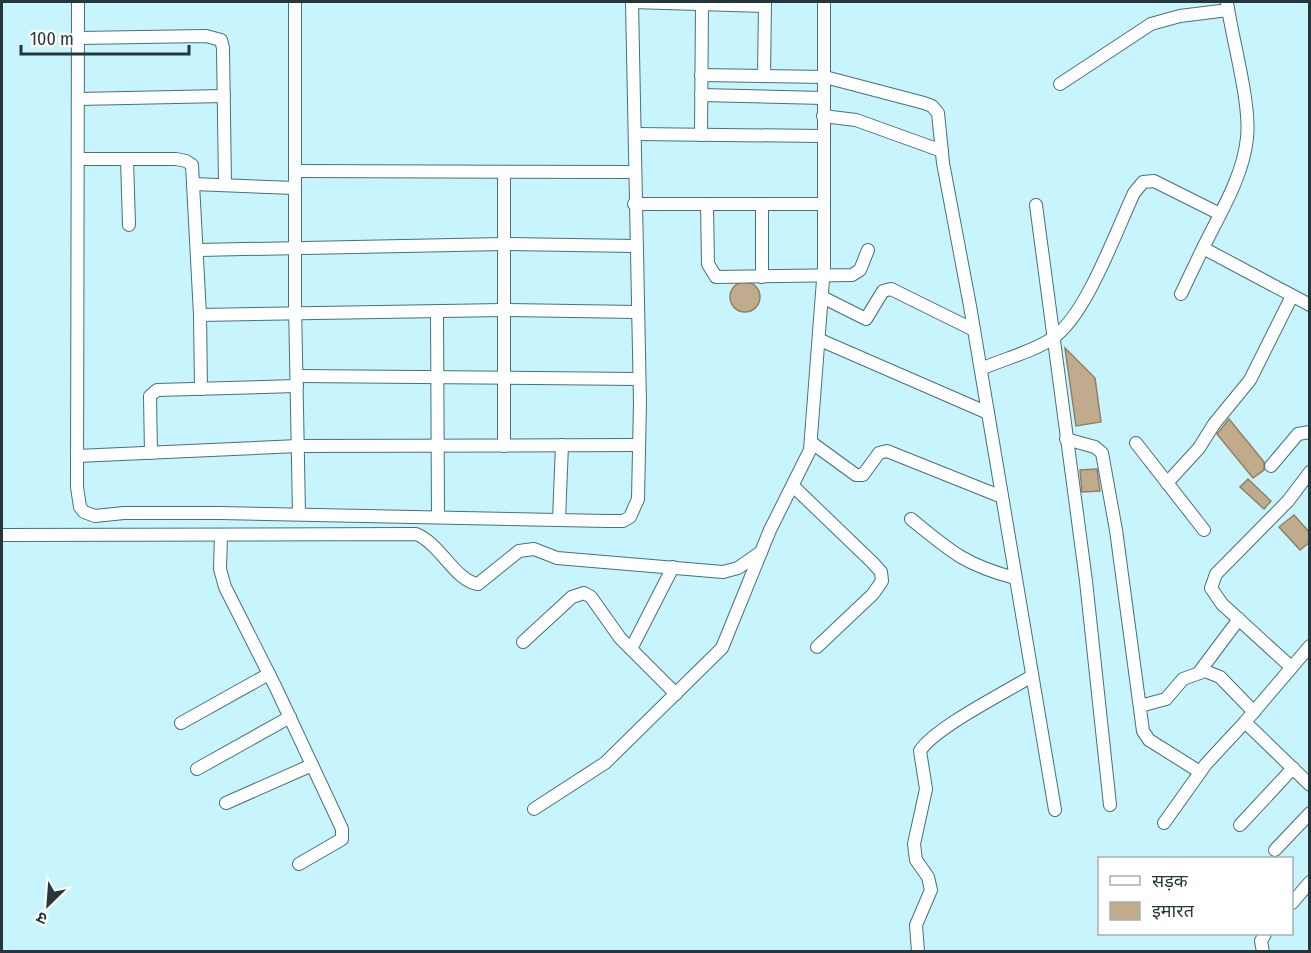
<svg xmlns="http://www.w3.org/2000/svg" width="1311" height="953" font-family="'Fira Sans Condensed','Noto Sans Devanagari',sans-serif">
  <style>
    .building { fill: #c0ac8d; stroke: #938063; stroke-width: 1.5 }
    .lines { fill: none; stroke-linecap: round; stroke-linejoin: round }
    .street-casing { stroke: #477178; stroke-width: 14 }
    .street { stroke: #fff; stroke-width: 12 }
  </style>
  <rect width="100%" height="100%" fill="#c7f4fd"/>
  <g class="building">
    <circle cx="745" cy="297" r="15"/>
    <polygon points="1065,348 1095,378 1101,422 1076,426"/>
    <polygon points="1229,419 1264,462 1264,470 1253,478 1217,434"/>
    <polygon points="1097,469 1100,491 1082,492 1080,470"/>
    <polygon points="1248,479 1271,501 1264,509 1240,487"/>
    <polygon points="1294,515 1310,533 1310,542 1300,550 1279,527"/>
  </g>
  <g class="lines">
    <defs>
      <g id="street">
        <polyline points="78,2 77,487 80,507 84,512 95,516 124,513 220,513 608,521 623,521 630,517 638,499 640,402 632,2"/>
        <polyline points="295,2 295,303 299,514"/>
        <polyline points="632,2 765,6"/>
        <path d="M1227,2C1232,39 1251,103 1247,138C1243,177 1220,213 1203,248L1310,305"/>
        <polyline points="78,38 206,36 221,40 223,48 225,184"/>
        <polyline points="701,75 825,77 924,103 932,106 938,113 943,163 970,306 1055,810"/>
        <polyline points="764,76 765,2"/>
        <polyline points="1060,84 1151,24 1180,16 1228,10"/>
        <polyline points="701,95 824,98"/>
        <polyline points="78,99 224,96"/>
        <polyline points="823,116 856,120 942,151"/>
        <polyline points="635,134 822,136"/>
        <polyline points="701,135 702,4"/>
        <polyline points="78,159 176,159 186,161 192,165 200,315 201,389"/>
        <polyline points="127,159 129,225"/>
        <polyline points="295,171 635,172"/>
        <polyline points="193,184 295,188"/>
        <polyline points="634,204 823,204"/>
        <polyline points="707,204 708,264 716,277 852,275 860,270 868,250"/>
        <polyline points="762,204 762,277"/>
        <polyline points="1036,205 1086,581 1110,805"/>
        <polyline points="198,250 504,244 635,246"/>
        <polyline points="1181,294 1203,248"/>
        <polyline points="822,297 866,319 883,291 891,289 974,330"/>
        <polyline points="437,311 438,517"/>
        <polyline points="200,315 504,310 637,312"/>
        <polyline points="820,340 988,413"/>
        <path d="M981,369C1003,359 1033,352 1053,338C1087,314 1116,231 1134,193L1143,182L1154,181L1220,214"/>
        <polyline points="297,376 639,379"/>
        <polyline points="1066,439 1095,447 1102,453 1116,530 1143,731 1149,740 1200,772"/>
        <polyline points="812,443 856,475 863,475 879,453 887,451 1002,497"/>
        <polyline points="1136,443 1204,530"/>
        <polyline points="504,446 504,172"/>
        <polyline points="151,453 150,396 157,390 297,386"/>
        <polyline points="77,456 298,446 639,445"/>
        <polyline points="1271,466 1298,434 1310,432"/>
        <polyline points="1167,483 1199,448 1214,424 1250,380 1292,296"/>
        <polyline points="793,486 873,563 881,572 882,581 873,594 817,647"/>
        <path d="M911,519C950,551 965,565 1015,578"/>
        <polyline points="559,520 562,445"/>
        <path d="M2,535L416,534C441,544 455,581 478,584L519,551L534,549L557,558L723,572L738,568L761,552"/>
        <polyline points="221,535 220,569 225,587 276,688 342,829 342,839 337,842 299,864"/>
        <polyline points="523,642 572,597 584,593 591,597 620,638 676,694"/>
        <polyline points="631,649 673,567"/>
        <polyline points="1291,667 1222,604 1211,588 1216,574 1288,501 1310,472"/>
        <polyline points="1200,671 1239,619"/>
        <polyline points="1140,706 1166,699 1183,679 1205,671 1220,677 1254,712"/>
        <polyline points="1245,722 1310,785"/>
        <polyline points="181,723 269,674"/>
        <polyline points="197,769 290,717"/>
        <polyline points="226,803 312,765"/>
        <polyline points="534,809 605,763 722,648 770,530 810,450 824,267 824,2"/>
        <polyline points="1164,823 1206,764 1245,722 1310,646"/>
        <polyline points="1240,825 1293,768"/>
        <polyline points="1275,850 1310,813"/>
        <polyline points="1292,903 1310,882"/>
        <path d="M918,952L916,925L931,890L928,877L916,860L914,844L926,789L920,751C934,728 1006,692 1032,676"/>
        <polyline points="1263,952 1261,941 1265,934"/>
      </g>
    </defs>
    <use href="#street" class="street-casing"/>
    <use href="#street" class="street"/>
  </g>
  <rect width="1311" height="953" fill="none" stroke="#25373b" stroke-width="6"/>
  <rect x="1098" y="857" width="195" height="78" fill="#ffffff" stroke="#a8afb1" stroke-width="1.5"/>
  <rect x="1110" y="876" width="30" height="9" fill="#ffffff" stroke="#a8afb1" stroke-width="1.5"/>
  <text x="1152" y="887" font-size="18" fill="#25373b">सड़क</text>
  <rect x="1110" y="902" width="30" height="18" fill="#c0ac8d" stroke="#a8afb1" stroke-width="1.5"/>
  <text x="1152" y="917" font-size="18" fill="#25373b">इमारत</text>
  <g transform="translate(48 905) rotate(205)" stroke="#ffffff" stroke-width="4.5" paint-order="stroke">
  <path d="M0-4.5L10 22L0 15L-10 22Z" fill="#25373b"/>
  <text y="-9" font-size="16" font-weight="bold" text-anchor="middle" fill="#25373b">उ</text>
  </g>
  <path d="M21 45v9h168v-9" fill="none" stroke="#25373b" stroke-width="3"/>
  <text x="30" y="45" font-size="18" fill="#25373b" stroke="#ffffff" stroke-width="4.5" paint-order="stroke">100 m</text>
</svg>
